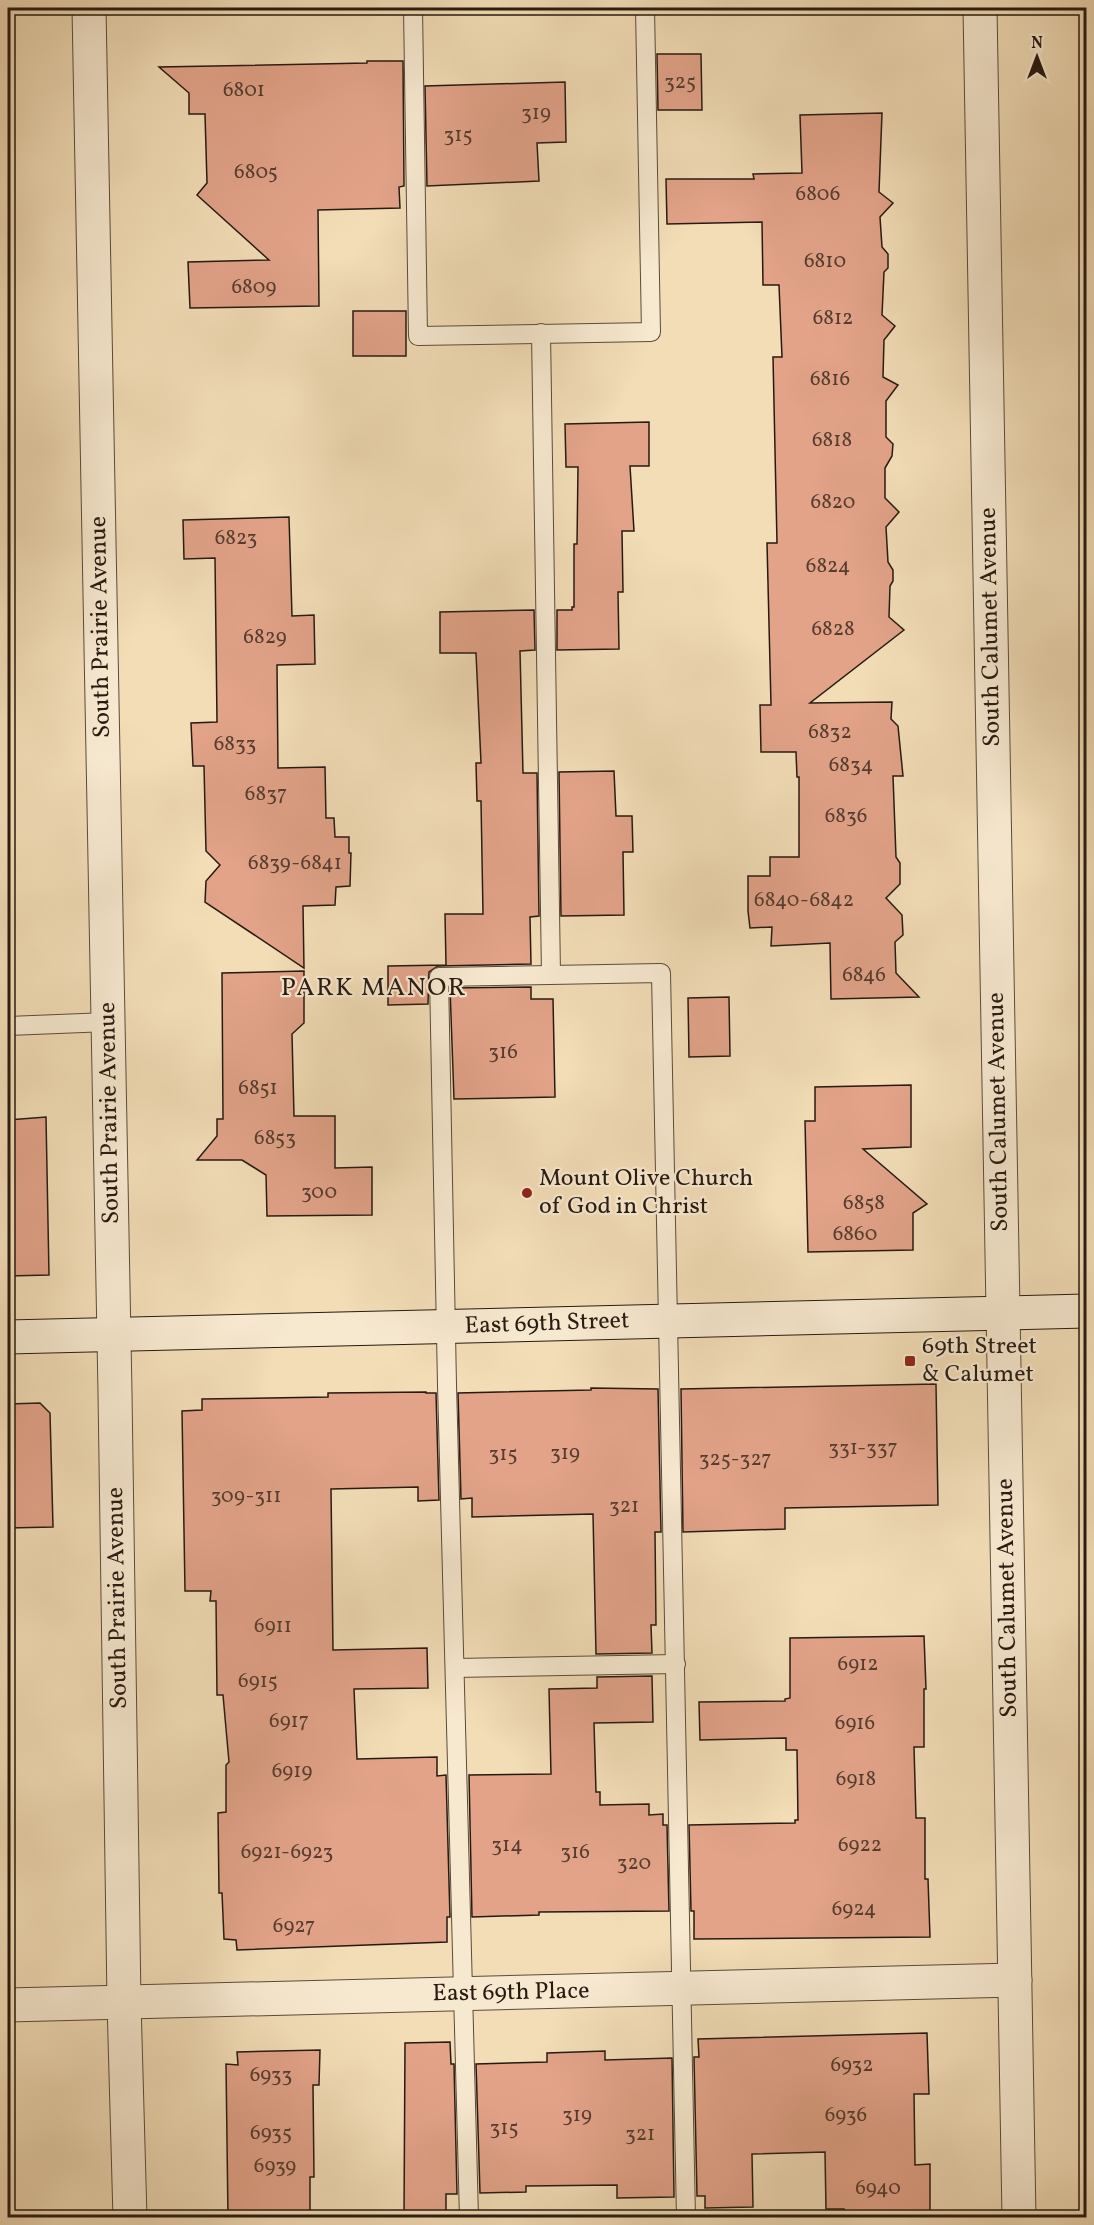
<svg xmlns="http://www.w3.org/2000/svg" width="1094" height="2225" font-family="Vollkorn,serif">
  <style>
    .building { fill: #e2a389; stroke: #271a11; stroke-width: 1.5 }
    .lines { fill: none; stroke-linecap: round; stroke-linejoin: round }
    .lane-casing { stroke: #5a4b3a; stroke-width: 20 }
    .street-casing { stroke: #5a4b3a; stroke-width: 35 }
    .secondary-casing { stroke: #271a11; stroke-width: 35 }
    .lane { stroke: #f7e9d0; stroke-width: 18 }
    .street { stroke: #f7e9d0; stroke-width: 33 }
    .secondary { stroke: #f7e9d0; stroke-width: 33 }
    .poi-dot { fill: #8f2418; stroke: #f7e9d0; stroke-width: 2 }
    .labels { text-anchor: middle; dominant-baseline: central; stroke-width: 4.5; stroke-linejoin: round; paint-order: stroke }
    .number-label { font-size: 21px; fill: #563c2f }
    .street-label { font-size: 24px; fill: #271a11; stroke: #f7e9d0 }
    .poi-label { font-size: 24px; fill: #271a11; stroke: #f7e9d0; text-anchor: start }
    .neighbourhood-label { font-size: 26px; letter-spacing: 1.5px; fill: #271a11; stroke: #f7e9d0 }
  </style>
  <rect width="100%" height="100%" fill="#f2ddb7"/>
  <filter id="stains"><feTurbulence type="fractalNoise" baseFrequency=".00333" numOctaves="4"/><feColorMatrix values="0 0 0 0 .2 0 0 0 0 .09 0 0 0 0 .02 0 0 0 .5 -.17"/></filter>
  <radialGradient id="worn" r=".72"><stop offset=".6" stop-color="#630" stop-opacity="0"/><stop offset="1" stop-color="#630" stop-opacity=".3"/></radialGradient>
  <g class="building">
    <polygon points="657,54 701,54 702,110 658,110"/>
    <polygon points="367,61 403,61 404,186 399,187 400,208 318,210 319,306 190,308 188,262 269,260 197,195 207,183 205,114 189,114 189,93 159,67 367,63"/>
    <polygon points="565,82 566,142 537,143 539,181 427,186 425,86"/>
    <polygon points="882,113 879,192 893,203 880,217 882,247 888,254 888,268 884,272 882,315 895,326 884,340 883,377 898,385 886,401 886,437 893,444 892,456 885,468 885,498 899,512 886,527 888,562 893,570 893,581 890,586 889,617 904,630 810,703 892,702 891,719 898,726 903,776 893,776 896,857 900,863 900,884 886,898 902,915 903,935 895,942 896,973 919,997 831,999 830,943 771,946 772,927 750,928 748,911 748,876 770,876 770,857 799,857 799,777 797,777 796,752 761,752 760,705 771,705 767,543 777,543 773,357 782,357 779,285 763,285 762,222 667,224 666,179 754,179 753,174 802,173 800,115"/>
    <rect x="353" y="311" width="53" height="45"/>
    <polygon points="649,422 649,466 630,466 634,531 622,531 623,592 618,592 619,649 557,650 557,610 572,610 572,607 574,607 574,544 577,544 578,467 566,467 565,424"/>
    <polygon points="289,517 292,616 314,615 315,664 277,665 278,768 325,767 326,818 334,818 335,837 349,837 349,853 351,853 350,886 336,887 335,905 303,906 304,968 205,902 206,881 220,865 206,851 204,766 193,766 191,723 217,722 215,558 184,559 183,520"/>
    <polygon points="534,610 535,650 520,651 523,773 537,773 539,916 530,917 531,964 438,966 429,972 428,1004 388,1005 388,966 446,965 445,914 483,914 481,801 477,801 476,763 481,763 476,653 440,653 440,612"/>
    <polygon points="614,771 616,816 632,816 633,852 623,852 624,915 561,916 559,772"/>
    <polygon points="304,971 304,1023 292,1034 294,1116 335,1116 335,1168 372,1167 372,1215 267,1216 266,1175 242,1160 197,1160 217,1136 217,1119 223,1119 222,973"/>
    <polygon points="531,987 531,999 553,999 555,1097 454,1099 450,988"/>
    <polygon points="729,997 730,1056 689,1057 688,998"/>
    <polygon points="911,1085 911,1147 863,1149 927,1204 913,1213 913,1250 808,1252 805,1121 815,1121 815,1087"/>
    <polygon points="46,1117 49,1275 8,1276 8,1120"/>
    <polygon points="936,1384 938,1505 785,1508 785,1529 683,1532 681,1389"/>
    <polygon points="591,1388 658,1389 661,1532 655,1532 656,1625 651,1625 652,1653 596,1654 593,1514 472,1517 472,1498 461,1499 458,1393 591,1390"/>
    <polygon points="426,1392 426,1393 436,1393 439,1500 418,1501 418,1487 331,1489 333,1650 427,1648 428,1688 354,1689 357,1759 437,1757 437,1776 446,1775 450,1917 447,1917 447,1942 237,1950 236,1940 224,1939 222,1893 219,1893 218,1813 226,1812 226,1765 229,1762 223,1695 217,1695 216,1601 210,1601 211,1591 185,1591 182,1411 202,1410 202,1399 328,1397 328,1393"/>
    <polygon points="40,1403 50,1413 53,1527 8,1528 8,1404"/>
    <polygon points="924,1636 926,1689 924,1689 924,1747 914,1747 916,1818 925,1818 925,1879 928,1879 930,1937 694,1939 694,1911 691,1911 689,1825 795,1823 795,1820 798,1820 797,1750 786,1750 786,1738 700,1740 699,1702 785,1701 785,1699 790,1698 790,1638"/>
    <polygon points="652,1676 653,1722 594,1723 596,1792 600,1792 600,1805 649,1804 649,1815 663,1814 663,1825 667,1825 669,1911 539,1912 539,1915 472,1917 469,1775 551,1774 549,1689 597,1688 597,1677"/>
    <polygon points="927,2033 929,2094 914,2094 915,2165 930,2164 930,2212 844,2214 844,2209 826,2209 825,2152 752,2154 753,2207 705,2208 705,2196 697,2196 694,2057 699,2057 698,2039"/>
    <polygon points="450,2042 451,2064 454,2064 457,2194 446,2194 446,2217 404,2217 405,2043"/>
    <polygon points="320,2050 319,2085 313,2085 314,2177 310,2177 310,2217 228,2217 226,2064 238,2065 237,2052"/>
    <polygon points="605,2051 605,2060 672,2058 674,2197 617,2198 617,2185 526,2186 526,2192 480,2193 476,2064 547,2062 547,2053"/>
  </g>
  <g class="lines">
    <defs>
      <g id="lane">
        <polyline points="413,8 418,336 651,332 645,8"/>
        <polyline points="541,333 551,974"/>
        <polyline points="8,1026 108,1022"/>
        <polyline points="455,1668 676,1664"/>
        <polyline points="469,2218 447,1385 439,977 661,973 686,2218"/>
      </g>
      <g id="street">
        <polyline points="89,8 115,1393 124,2002 130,2218"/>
        <polyline points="980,8 1019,2218"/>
        <polyline points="8,2005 1015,1980"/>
      </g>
      <polyline id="secondary" points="8,1337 1086,1311"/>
    </defs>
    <use href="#lane" class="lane-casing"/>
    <use href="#street" class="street-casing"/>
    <use href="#secondary" class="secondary-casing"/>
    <use href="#lane" class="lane"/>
    <use href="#street" class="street"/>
    <use href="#secondary" class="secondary"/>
  </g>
  <g class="poi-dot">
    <circle cx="527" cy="1193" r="6"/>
    <rect x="904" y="1355" width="12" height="12" rx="3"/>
  </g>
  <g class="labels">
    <g class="number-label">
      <text x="680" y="82">325</text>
      <text x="244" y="90">6801</text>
      <text x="536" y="113">319</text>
      <text x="458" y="135">315</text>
      <text x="256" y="172">6805</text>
      <text x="818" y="194">6806</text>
      <text x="825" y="261">6810</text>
      <text x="254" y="287">6809</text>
      <text x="833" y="318">6812</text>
      <text x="830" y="379">6816</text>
      <text x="832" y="440">6818</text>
      <text x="833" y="502">6820</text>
      <text x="236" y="538">6823</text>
      <text x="828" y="566">6824</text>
      <text x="833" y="629">6828</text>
      <text x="265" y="637">6829</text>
      <text x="830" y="732">6832</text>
      <text x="235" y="744">6833</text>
      <text x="851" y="765">6834</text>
      <text x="266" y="794">6837</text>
      <text x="846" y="816">6836</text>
      <text x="295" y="863">6839-6841</text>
      <text x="804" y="900">6840-6842</text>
      <text x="864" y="975">6846</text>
      <text x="503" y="1052">316</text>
      <text x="258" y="1088">6851</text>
      <text x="275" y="1138">6853</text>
      <text x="319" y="1192">300</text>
      <text x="864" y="1203">6858</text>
      <text x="855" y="1234">6860</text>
      <text x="863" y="1448">331-337</text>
      <text x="565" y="1453">319</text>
      <text x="503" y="1454">315</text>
      <text x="735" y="1459">325-327</text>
      <text x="246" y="1496">309-311</text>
      <text x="624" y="1506">321</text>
      <text x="273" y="1626">6911</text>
      <text x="858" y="1664">6912</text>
      <text x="258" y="1681">6915</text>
      <text x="289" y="1721">6917</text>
      <text x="855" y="1723">6916</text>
      <text x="292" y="1771">6919</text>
      <text x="856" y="1779">6918</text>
      <text x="507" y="1845">314</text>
      <text x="860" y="1845">6922</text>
      <text x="287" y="1852">6921-6923</text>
      <text x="575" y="1852">316</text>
      <text x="634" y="1863">320</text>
      <text x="854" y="1909">6924</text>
      <text x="294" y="1926">6927</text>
      <text x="852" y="2065">6932</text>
      <text x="271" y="2075">6933</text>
      <text x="577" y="2115">319</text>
      <text x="846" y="2115">6936</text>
      <text x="504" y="2128">315</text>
      <text x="271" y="2133">6935</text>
      <text x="640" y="2134">321</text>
      <text x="275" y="2166">6939</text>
      <text x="878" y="2188">6940</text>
    </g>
    <g class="street-label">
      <text transform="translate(101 627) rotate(-91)">South Prairie Avenue</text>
      <text transform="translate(991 627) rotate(-91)">South Calumet Avenue</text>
      <text transform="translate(999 1112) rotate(-91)">South Calumet Avenue</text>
      <text transform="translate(110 1113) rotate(-91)">South Prairie Avenue</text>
      <text transform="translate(547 1324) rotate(-2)">East 69th Street</text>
      <text transform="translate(118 1598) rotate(-91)">South Prairie Avenue</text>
      <text transform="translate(1008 1598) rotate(-91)">South Calumet Avenue</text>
      <text transform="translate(511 1993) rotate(-1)">East 69th Place</text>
    </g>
    <g class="poi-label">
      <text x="539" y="1179">Mount Olive Church<tspan x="539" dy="28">of God in Christ</tspan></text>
      <text x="922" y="1347">69th Street<tspan x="922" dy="28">&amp; Calumet</tspan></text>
    </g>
    <g class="neighbourhood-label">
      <text x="374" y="988">PARK MANOR</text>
    </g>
  </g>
  <rect width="1094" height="2225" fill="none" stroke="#f2ddb7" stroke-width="30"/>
  <rect x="9" y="9" width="1076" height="2207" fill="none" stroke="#271a11" stroke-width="3"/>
  <rect x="15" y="15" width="1064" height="2195" fill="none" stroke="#271a11" stroke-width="1.5"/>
  <g transform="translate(1037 57)" stroke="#f7e9d0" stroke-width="4.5" paint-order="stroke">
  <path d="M0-4.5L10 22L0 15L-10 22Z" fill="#271a11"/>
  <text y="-9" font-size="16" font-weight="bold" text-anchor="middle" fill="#271a11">N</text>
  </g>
  <rect width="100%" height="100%" filter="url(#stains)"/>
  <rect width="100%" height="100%" fill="url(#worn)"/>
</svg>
